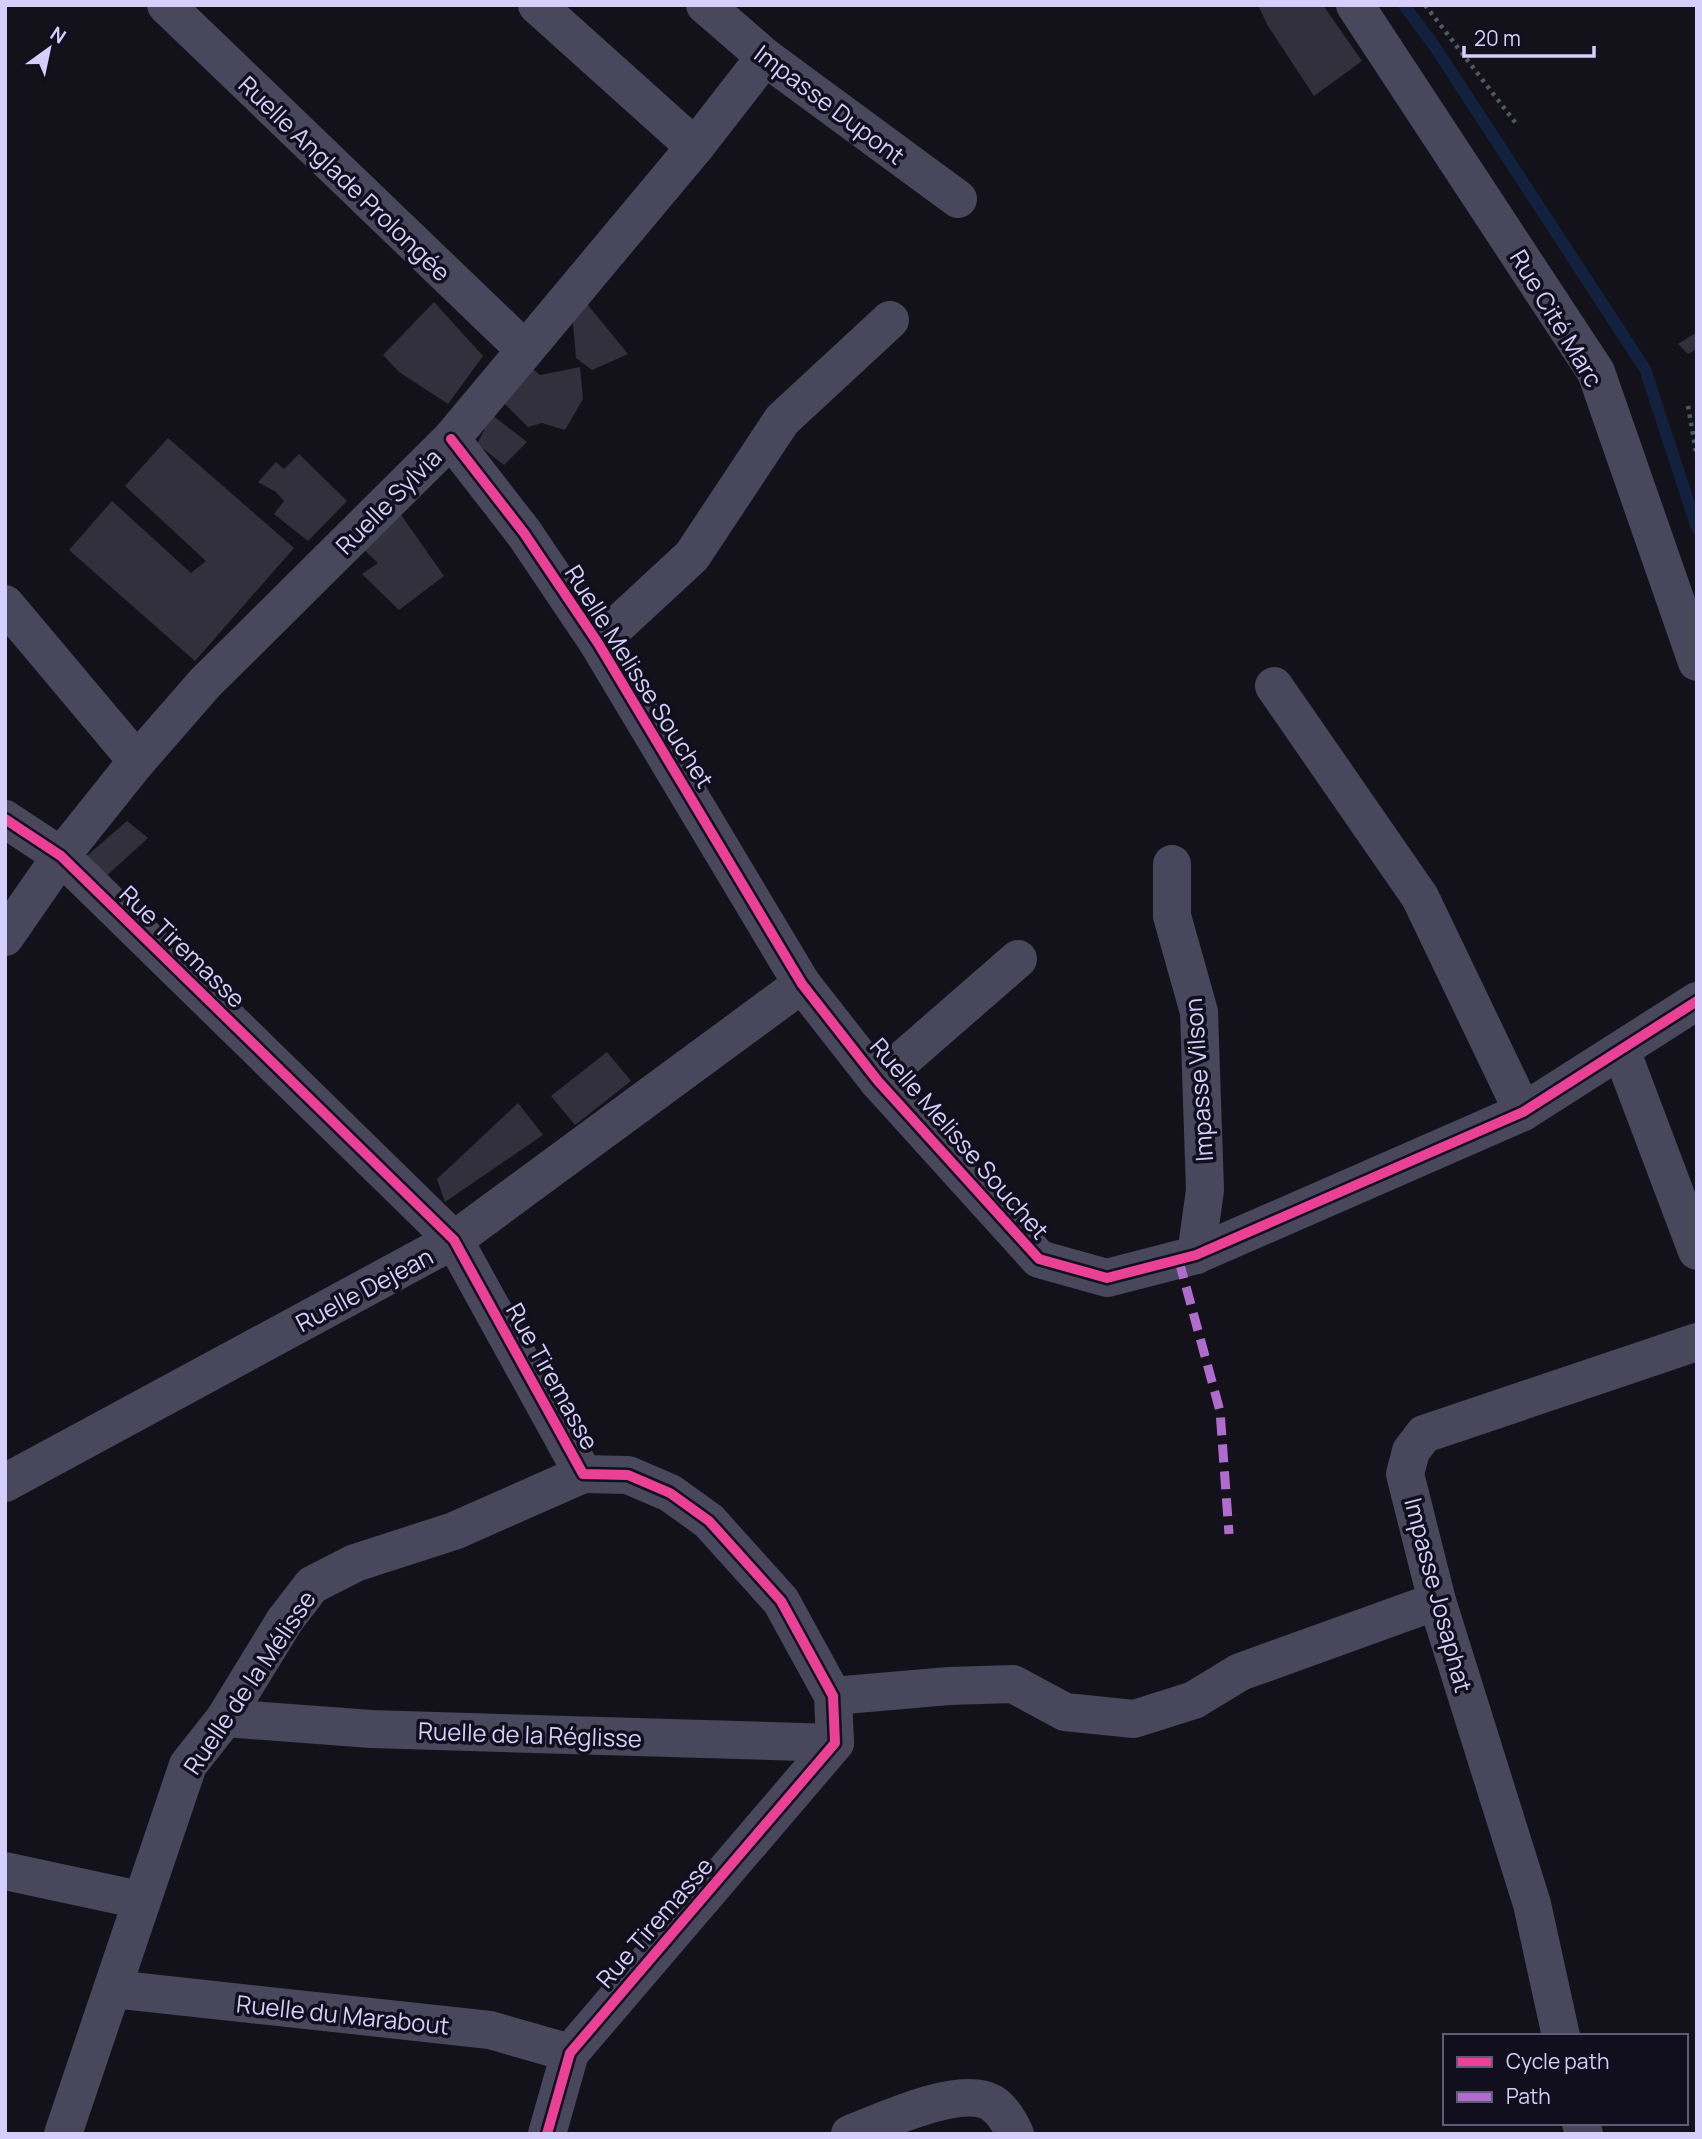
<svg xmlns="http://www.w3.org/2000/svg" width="1702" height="2139" font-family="Manrope,sans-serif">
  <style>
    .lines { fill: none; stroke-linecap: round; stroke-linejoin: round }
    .stream { stroke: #12213e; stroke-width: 12 }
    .building { fill: #32303c }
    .path { stroke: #4d5965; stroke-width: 4.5; stroke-dasharray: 3.5 5; stroke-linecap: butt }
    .minor { stroke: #49475b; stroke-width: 38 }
    .quiet { stroke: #b06ccc; stroke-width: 9; stroke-dasharray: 18 9; stroke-linecap: butt }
    .cycleway-casing { stroke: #110e1e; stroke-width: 15 }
    .cycleway { stroke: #ea4096; stroke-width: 10 }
    .labels { text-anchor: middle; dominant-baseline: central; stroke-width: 7; stroke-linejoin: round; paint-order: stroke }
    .street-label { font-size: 24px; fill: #d6cffb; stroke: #110e1e }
  </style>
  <rect width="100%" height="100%" fill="#13121a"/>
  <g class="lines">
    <polyline class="stream" points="1404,5 1435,47 1645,369 1697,528"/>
  </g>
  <g class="building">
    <polygon points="1258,5 1323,5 1362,61 1314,96 1268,26"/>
    <polygon points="434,302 483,356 448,404 399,372 383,355"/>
    <polygon points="587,304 628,354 592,370 576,358 572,312"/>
    <polygon points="1697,332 1697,349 1688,354 1678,344"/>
    <polygon points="516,355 540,375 580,367 583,399 565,430 542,423 528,427 495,394"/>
    <polygon points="492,415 527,442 504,465 477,444"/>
    <polygon points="168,438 294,548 195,661 69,550 112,501 191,573 206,561 125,486"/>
    <polygon points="299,454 347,501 308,541 274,514 284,501 276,492 258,482 276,462 284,469"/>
    <polygon points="399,512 444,576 399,610 362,574 378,563 362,548"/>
    <polygon points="127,821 148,838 91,890 74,867"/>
    <polygon points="607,1052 631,1081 575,1125 551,1096"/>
    <polygon points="518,1103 543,1135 445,1202 437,1179"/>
  </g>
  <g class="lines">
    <g class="path">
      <polyline points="1425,5 1518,126"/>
      <polyline points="1688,406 1697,457"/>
    </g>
    <g class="minor">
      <polyline points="166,5 525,350"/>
      <polyline points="537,5 695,147"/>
      <polyline points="705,5 765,57 958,199"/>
      <polyline points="1355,5 1596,372 1697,662"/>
      <polyline points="451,439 524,533 598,643 802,984 878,1081 1039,1259 1107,1278 1196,1255 1523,1112 1697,1001"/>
      <polyline points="5,604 137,761"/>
      <polyline points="598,643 692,556 782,420 890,320"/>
      <polyline points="1274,686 1420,897 1523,1112"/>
      <polyline points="5,819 61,856 454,1240 583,1474 628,1475 670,1493 709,1521 781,1601 833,1696 835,1743 570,2053 547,2134"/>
      <polyline points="1172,864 1172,916 1199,1012 1205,1190 1196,1255"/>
      <polyline points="5,937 61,856 137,761 205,683 451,439 695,147 765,57"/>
      <polyline points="1621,1050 1697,1251"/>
      <polyline points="878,1081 1018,959"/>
      <polyline points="5,1483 454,1240 802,984"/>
      <polyline points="833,1696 949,1686 1013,1684 1065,1712 1134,1719 1194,1700 1240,1672 1437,1601"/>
      <polyline points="225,1718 371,1729 835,1743"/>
      <polyline points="5,1871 140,1900"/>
      <polyline points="113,1989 490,2030 570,2053"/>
      <polyline points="1561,2036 1532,1904 1437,1601 1405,1474 1411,1451 1424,1434 1697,1342"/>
      <polyline points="1581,2123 1584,2134"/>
      <polyline points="63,2134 188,1765 225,1718 285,1620 312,1585 355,1563 454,1531 583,1474"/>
      <path d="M850,2134C882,2122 961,2084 992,2103C1003,2110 1010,2123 1015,2134"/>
    </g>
    <polyline class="quiet" points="1179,1261 1220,1411 1229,1534"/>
    <defs>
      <g id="cycleway">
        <polyline points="451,439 524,533 598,643 802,984 878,1081 1039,1259 1107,1278 1196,1255 1523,1112 1697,1001"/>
        <polyline points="5,819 61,856 454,1240 583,1474 628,1475 670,1493 709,1521 781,1601 833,1696 835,1743 570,2053 547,2134"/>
      </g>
    </defs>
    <use href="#cycleway" class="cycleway-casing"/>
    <use href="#cycleway" class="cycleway"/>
  </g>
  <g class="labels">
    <g class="street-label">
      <text transform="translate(830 104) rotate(37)">Impasse Dupont</text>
      <text transform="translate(345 178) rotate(44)">Ruelle Anglade Prolongée</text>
      <text transform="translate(1557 318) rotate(59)">Rue Cité Marc</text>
      <text transform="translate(388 501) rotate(-45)">Ruelle Sylvia</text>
      <text transform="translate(640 676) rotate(58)">Ruelle Melisse Souchet</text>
      <text transform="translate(183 946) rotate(44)">Rue Tiremasse</text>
      <text transform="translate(1198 1080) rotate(-94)">Impasse Vilson</text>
      <text transform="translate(960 1138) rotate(49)">Ruelle Melisse Souchet</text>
      <text transform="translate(364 1289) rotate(-28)">Ruelle Dejean</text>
      <text transform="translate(553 1376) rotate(61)">Rue Tiremasse</text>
      <text transform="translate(1439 1595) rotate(75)">Impasse Josaphat</text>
      <text transform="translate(249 1682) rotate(-56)">Ruelle de la Mélisse</text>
      <text transform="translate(530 1734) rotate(2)">Ruelle de la Réglisse</text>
      <text transform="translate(654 1922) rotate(-49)">Rue Tiremasse</text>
      <text transform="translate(343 2014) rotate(6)">Ruelle du Marabout</text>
    </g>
  </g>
  <rect width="1702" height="2139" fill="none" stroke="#d6cffb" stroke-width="14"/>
  <rect x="1443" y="2034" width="245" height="91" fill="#110e1e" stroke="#605b76" stroke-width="2"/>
  <rect x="1457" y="2057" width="35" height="10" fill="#ea4096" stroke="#605b76" stroke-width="2"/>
  <text x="1506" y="2069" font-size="21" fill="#d6cffb">Cycle path</text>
  <rect x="1457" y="2092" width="35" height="10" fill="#b06ccc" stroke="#605b76" stroke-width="2"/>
  <text x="1506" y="2104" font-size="21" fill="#d6cffb">Path</text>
  <g transform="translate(49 49) rotate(33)" stroke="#110e1e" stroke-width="5" paint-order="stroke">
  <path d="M0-5L12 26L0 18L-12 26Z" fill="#d6cffb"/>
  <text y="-10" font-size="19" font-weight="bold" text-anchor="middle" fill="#d6cffb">N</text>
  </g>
  <path d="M1464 46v10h130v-10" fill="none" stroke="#d6cffb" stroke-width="3.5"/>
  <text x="1474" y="46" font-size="21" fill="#d6cffb" stroke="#110e1e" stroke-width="5" paint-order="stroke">20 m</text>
</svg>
